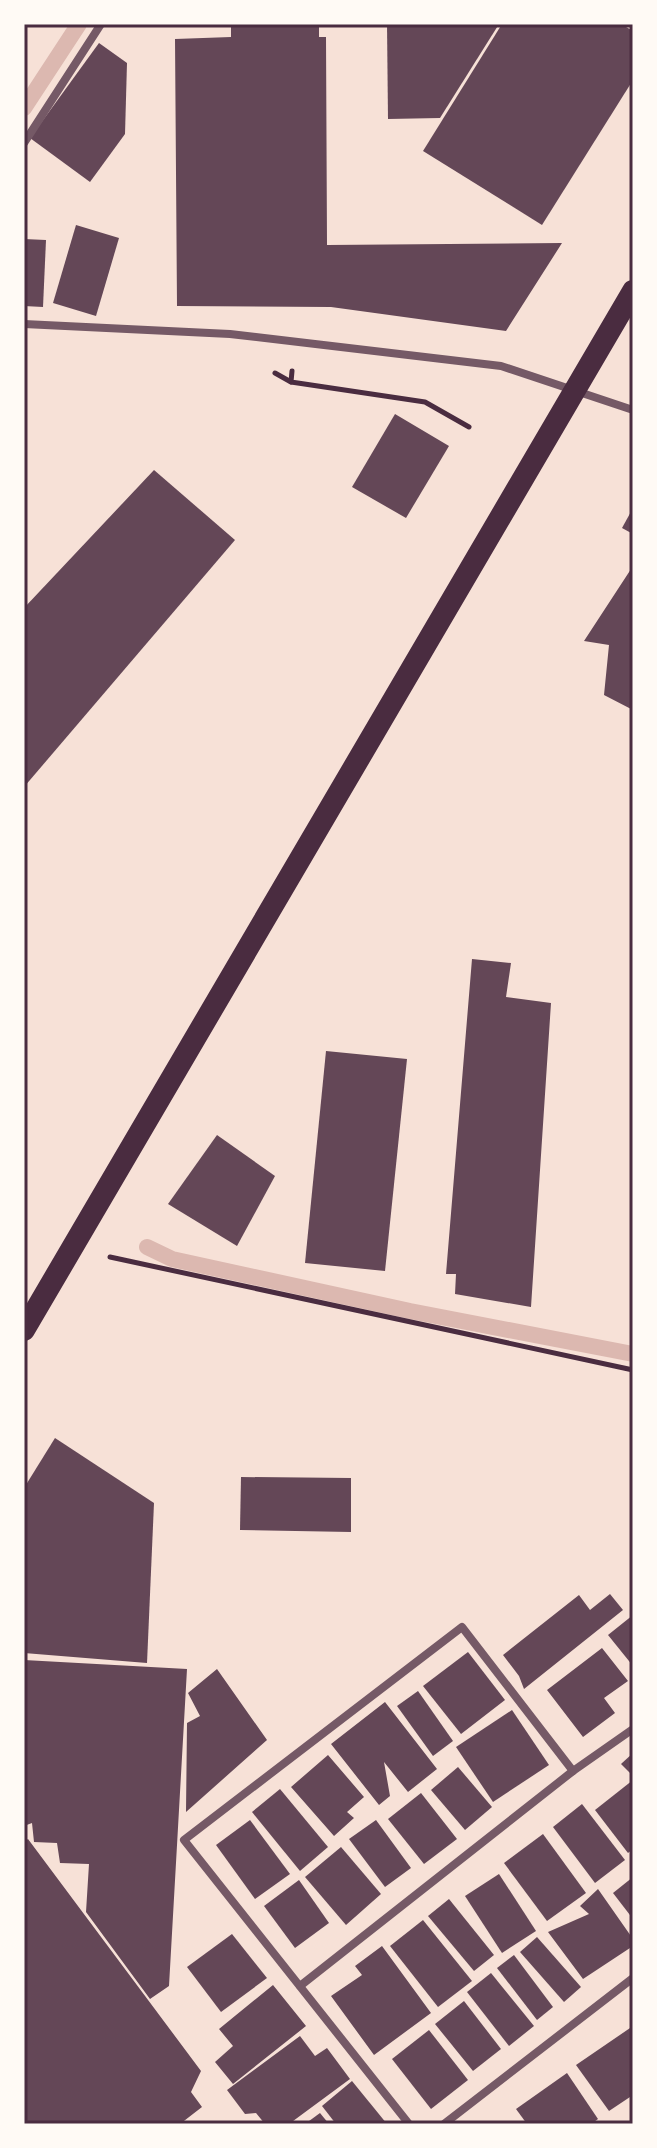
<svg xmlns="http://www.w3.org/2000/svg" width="657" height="2148" font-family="'Zilla Slab',serif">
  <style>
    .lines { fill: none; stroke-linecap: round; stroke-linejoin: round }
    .stream { stroke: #dcb8b0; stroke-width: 16 }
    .building { fill: #644757 }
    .path { stroke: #4a2c40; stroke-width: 5 }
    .minor { stroke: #755966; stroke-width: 8 }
    .trunk { stroke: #4a2c40; stroke-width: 22 }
    .neatline { fill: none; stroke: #4a2c40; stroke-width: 3 }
  </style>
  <rect width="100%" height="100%" fill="#f7e1d7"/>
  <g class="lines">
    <g class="stream">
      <polyline points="24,108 79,24"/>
      <polyline points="147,1247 172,1259 410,1311 633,1354"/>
    </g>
  </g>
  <g class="building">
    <polygon points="231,24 319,24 319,37 326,37 327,245 562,243 506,331 331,307 177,306 175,39 231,37"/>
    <polygon points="387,24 499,24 440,118 388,119"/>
    <polygon points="502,24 621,24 633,31 633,80 542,225 423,151"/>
    <polygon points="99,43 127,63 125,134 90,182 30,138"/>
    <polygon points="76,225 119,238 96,316 53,303"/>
    <polygon points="24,239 46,240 43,307 24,306"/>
    <polygon points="395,414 449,446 406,518 352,487"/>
    <polygon points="154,470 235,540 24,787 24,608"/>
    <polygon points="633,508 633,534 622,528"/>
    <polygon points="633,566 633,710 604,695 609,645 584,641"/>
    <polygon points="472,959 511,963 506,997 551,1003 531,1307 455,1294 456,1274 446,1274"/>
    <polygon points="326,1051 407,1059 385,1271 305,1263"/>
    <polygon points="217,1135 275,1176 237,1246 168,1204"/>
    <polygon points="55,1438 154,1503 147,1663 24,1653 24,1488"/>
    <polygon points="241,1477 351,1478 351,1532 240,1530"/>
    <polygon points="610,1594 623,1610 524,1689 519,1676 503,1655 579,1595 590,1610"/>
    <polygon points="633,1615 633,1666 608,1635"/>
    <polygon points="602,1648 628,1681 604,1698 615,1713 583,1737 547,1690"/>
    <polygon points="468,1652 505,1700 461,1734 423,1686"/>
    <polygon points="24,1660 187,1669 169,1986 150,1999 86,1912 89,1864 60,1863 57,1843 34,1842 32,1823 24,1826"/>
    <polygon points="217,1669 267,1740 186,1812 187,1723 200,1716 188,1693"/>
    <polygon points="418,1691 453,1741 433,1756 397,1706"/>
    <polygon points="385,1702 437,1769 408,1792 384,1762 390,1796 379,1805 331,1744"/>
    <polygon points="512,1710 549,1765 493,1802 456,1747"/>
    <polygon points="633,1753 633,1776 621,1764"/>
    <polygon points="328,1755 364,1797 347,1812 354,1818 334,1836 291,1787"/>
    <polygon points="458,1767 492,1807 465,1830 431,1790"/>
    <polygon points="633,1780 633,1849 628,1853 595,1810"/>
    <polygon points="280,1789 328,1847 300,1871 252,1812"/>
    <polygon points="421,1793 457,1839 424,1864 388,1819"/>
    <polygon points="582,1804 625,1860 595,1883 553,1827"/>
    <polygon points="250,1820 290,1874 255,1899 216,1845"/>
    <polygon points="376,1820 411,1868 385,1887 349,1839"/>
    <polygon points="543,1834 586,1893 547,1921 504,1863"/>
    <polygon points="28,1839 201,2071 191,2092 202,2107 180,2124 24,2124 24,1842"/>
    <polygon points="341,1847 381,1894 346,1925 305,1877"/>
    <polygon points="499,1874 536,1931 502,1953 465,1896"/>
    <polygon points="633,1877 633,1919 613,1893"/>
    <polygon points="299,1880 329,1923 295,1948 264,1906"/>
    <polygon points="598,1889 633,1939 633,1946 583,1979 548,1932 589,1914 580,1906"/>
    <polygon points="449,1899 494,1955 474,1971 428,1916"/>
    <polygon points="423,1920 472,1981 438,2007 390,1946"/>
    <polygon points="232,1934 267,1978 221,2012 187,1967"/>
    <polygon points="537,1937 581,1987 564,2002 520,1952"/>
    <polygon points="382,1946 431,2013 374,2055 331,1996 362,1975 355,1966"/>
    <polygon points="514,1955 553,2007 537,2020 497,1968"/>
    <polygon points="491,1973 534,2026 509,2046 467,1992"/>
    <polygon points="273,1985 306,2026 233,2084 215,2062 233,2046 219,2029"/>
    <polygon points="464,2001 501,2049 473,2071 435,2024"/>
    <polygon points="633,2026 633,2095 609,2111 576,2065"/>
    <polygon points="429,2030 468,2080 431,2109 392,2059"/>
    <polygon points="300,2036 315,2056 327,2048 350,2079 289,2124 265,2124 256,2113 245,2114 227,2090"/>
    <polygon points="567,2073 598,2119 591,2124 527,2124 516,2109"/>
    <polygon points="352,2081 387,2124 336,2124 322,2106"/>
    <polygon points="320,2113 329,2124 305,2124"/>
  </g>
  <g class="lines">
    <g class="path">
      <polyline points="292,371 291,382 425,402 469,427"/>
      <polyline points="275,373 291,382"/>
      <polyline points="110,1257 633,1370"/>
    </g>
    <g class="minor">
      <polyline points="24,143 101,24"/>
      <polyline points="24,324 230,334 501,366 633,410"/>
      <polyline points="300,1986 573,1771"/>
      <polyline points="409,2124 184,1840 462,1627 573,1771 633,1729"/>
      <polyline points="444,2124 633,1978"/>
    </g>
    <polyline class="trunk" points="24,1330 633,291"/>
  </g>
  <rect width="657" height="2148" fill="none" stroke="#fffaf5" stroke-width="52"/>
  <rect x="26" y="26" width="605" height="2096" class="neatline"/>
</svg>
